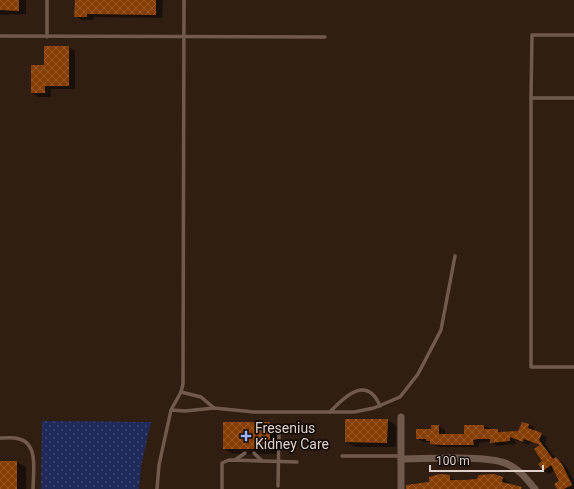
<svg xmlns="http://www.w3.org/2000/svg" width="574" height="489" font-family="Roboto,sans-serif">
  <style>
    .grass { fill: url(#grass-dots) }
    .shadow { fill: #0007 }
    .building { fill: url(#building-cross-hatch) }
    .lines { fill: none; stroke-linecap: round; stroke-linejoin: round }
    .service { stroke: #705a4e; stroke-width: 3.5 }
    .minor { stroke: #705a4e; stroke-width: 7 }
    .poi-dot { fill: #9eb3fd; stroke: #120a06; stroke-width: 1.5 }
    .labels { text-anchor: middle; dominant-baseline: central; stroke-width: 3.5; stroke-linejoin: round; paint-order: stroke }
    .poi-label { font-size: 14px; fill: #dfd2cb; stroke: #120a06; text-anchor: start }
  </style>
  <defs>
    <pattern id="grass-dots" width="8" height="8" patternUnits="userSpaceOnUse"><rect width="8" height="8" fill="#1f295a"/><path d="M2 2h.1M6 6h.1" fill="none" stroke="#3f4770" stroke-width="1.8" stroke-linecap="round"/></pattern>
    <pattern id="building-cross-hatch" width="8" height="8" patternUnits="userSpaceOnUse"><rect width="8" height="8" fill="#873e05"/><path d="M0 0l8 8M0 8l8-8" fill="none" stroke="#985928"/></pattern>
  </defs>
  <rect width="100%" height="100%" fill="#311e13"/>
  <polygon class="grass" points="42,421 151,422 141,466 139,489 41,489"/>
  <g class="shadow">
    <polygon points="0,0 26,0 26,14 0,15"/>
    <polygon points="76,0 163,0 162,18 94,17 94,20 82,20 75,16"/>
    <polygon points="69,47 75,51 75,89 51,89 51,97 38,97 32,93 45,66"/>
    <polygon points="387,420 396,425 396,447 355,447 346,442"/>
    <polygon points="269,423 278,428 278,454 233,454 224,449"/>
    <polygon points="529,425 535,428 534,431 547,437 545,444 556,459 562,462 568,469 574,481 574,489 558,489 561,482 555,470 549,474 543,470 541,445 530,442 529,445 515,440 516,444 497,446 491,442 485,442 479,443 479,447 437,447 430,442 423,442 417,438 432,430 432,426 439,426 445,430 445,435 465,435 484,426 503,433 519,432"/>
    <polygon points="0,462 17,462 26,467 26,489 0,489"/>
    <polygon points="449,476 456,481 503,478 509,482 509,485 520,489 417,489"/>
  </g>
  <g class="building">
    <polygon points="0,0 19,0 19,11 0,10"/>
    <polygon points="75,0 156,0 156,15 87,14 87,17 74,17"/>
    <polygon points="44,46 69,46 69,86 45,86 45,93 31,93 31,65 44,65"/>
    <polygon points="345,419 388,419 387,443 345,442"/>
    <rect x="223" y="422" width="47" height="27"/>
    <polygon points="522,422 529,424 528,428 542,433 539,440 553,459 556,457 562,464 572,485 564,489 557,489 554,484 559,481 551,465 543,471 538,464 542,461 534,449 540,445 524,439 523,442 510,437 510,441 490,443 490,439 478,439 473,440 474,445 441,445 430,444 430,441 426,441 426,439 416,439 416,429 431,429 431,425 439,425 439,434 464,434 464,425 484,425 484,429 498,429 498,432 518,431"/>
    <rect x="0" y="461" width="17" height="28"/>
    <polygon points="440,474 450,475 450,480 465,480 477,479 479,475 494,474 503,477 502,482 522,487 521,489 406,489 406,485 429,482 429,477"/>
  </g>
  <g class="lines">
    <g class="service">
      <polyline points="47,0 47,37"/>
      <polyline points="0,36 325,37"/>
      <polyline points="531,98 532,35 574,35"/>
      <polyline points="574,98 531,98 531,367 574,367"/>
      <polyline points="181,392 201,397 214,408"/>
      <polyline points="171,410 185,411 214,408 254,412 354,412 374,408 400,397 418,374 441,330 455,256"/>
      <path d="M330,412C345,396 367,375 380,406"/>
      <path d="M0,438C6,438 13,437 19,439C39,443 33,474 33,489"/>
      <polyline points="254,453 262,461"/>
      <polyline points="342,456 401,456"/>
      <polyline points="235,460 245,453"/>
      <polyline points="278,486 279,432"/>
      <polyline points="157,489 159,465 171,410 181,392 183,384 184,0"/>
      <polyline points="222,489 222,463 229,460 297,462"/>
    </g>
    <g class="minor">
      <polyline points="401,417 401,489"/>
      <path d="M401,459C425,459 485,455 505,463C518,468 526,478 535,489"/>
    </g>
  </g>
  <path class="poi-dot" d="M244 430h4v4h4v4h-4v4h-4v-4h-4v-4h4z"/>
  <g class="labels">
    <g class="poi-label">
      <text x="255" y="428">Fresenius<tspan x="255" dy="16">Kidney Care</tspan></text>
    </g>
  </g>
  <path d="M430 465v6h113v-6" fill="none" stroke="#dfd2cb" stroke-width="2"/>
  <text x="436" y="465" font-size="12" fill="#dfd2cb" stroke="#120a06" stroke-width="3" paint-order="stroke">100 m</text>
</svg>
